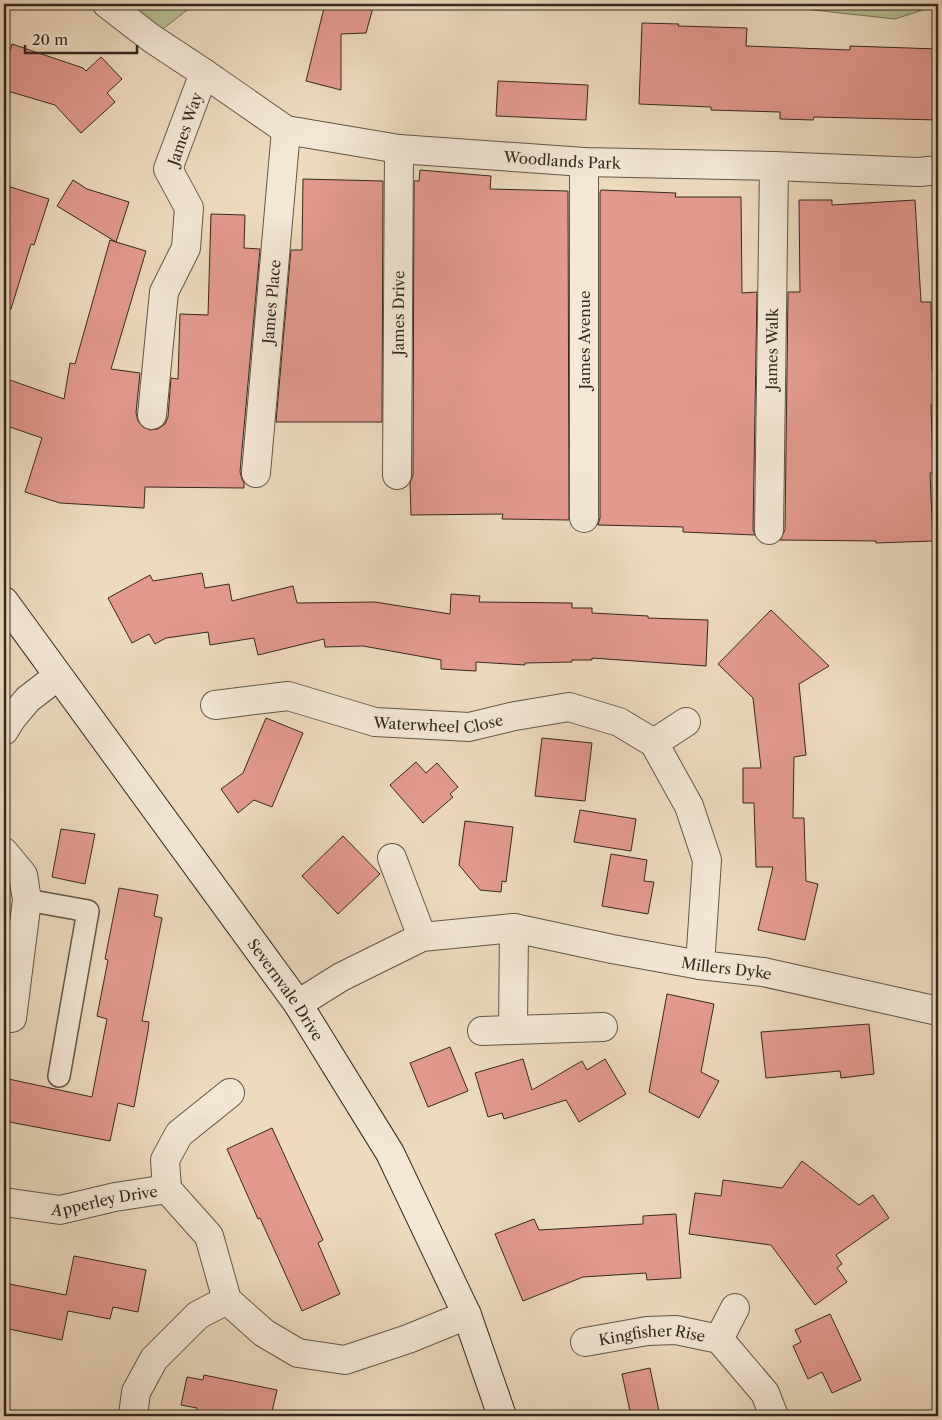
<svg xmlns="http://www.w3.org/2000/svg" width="942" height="1420" font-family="'Libre Caslon Text',serif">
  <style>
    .green { fill: #b7c093; stroke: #747458 }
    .building { fill: #e39a8d; stroke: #32281d }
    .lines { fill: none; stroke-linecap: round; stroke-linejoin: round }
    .lane-casing { stroke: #615545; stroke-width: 24 }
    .street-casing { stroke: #615545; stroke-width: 30 }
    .secondary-casing { stroke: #32281d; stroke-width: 30 }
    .lane { stroke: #f4e8d5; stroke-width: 21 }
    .street { stroke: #f4e8d5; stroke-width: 28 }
    .secondary { stroke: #f4e8d5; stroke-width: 28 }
    .labels { text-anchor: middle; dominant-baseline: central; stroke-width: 4.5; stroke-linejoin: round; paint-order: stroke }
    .street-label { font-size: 15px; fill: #32281d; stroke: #f4e8d5 }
  </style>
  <rect width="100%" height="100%" fill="#eedbbe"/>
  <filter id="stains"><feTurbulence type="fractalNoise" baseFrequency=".004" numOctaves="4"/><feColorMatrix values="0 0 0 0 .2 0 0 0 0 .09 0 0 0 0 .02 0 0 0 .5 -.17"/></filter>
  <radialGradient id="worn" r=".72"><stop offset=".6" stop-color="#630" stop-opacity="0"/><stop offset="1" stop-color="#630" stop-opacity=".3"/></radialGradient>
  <g class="green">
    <polygon points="107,4 195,4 151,38"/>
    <polygon points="759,4 938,4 938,5 895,19"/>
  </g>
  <g class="building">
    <polygon points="325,4 374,4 366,33 341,34 341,90 306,81"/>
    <polygon points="642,23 679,24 678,26 747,28 746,46 850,50 850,46 938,49 938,120 814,117 813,120 780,119 780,112 711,110 711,107 639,104"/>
    <polygon points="12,44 83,68 86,71 101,57 122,79 107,93 115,102 81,133 55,105 4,90 4,49 10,51"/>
    <polygon points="498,81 588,85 586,120 496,116"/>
    <polygon points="420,170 491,176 490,189 568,191 569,520 502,519 503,514 411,515 410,483 413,475 414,181 419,181"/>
    <polygon points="303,179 383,181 382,422 276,422 291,250 302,250"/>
    <polygon points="73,180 87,189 129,202 116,242 146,251 111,369 140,373 136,413 138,421 143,427 150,430 158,429 165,424 168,417 171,378 178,379 180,314 208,315 211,214 245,215 244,248 260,249 240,472 242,479 244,483 244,488 145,487 144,508 60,503 25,492 42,438 4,425 4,378 64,399 70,363 75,364 110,240 116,242 57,206"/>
    <polygon points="4,185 49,199 34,245 31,244 11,309 4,308"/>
    <polygon points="601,190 676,193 675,197 741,197 742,293 757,292 753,530 755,535 683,532 683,527 598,525 600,518 600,192"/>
    <polygon points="799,200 832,200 832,205 915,200 921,302 931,302 932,371 935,371 935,405 931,405 933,473 930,473 933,541 876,543 876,541 780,540 785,530 788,292 800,292"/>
    <polygon points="202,573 205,588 229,584 232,601 293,586 297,603 375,602 450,614 451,594 480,596 479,602 572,603 572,608 592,608 592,613 648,616 648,618 708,620 706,666 592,658 592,660 572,660 572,662 525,663 525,665 476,662 476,671 441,669 441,660 363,646 325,647 324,639 258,655 254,638 210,645 208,632 166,638 155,644 149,634 132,643 108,598 150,575 153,581"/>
    <polygon points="771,610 829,666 799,684 806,755 794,757 793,818 804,818 806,881 818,884 805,940 758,930 773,867 756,867 754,803 743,803 743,768 761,768 753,698 718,664"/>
    <polygon points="266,718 303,733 272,807 254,800 238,813 221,789 243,773"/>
    <polygon points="542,738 592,743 585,801 535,796"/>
    <polygon points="416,762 426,773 437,763 458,787 450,794 453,797 423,823 390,785"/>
    <polygon points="580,810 636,819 631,851 574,842"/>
    <polygon points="465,821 513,827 506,882 502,881 501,892 480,890 459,865"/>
    <polygon points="61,829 95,834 85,884 52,877"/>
    <polygon points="343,836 380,874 338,914 302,876"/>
    <polygon points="611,854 647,860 644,881 654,882 648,914 602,906"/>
    <polygon points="119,888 158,895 154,916 162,918 142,1021 149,1022 148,1031 134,1107 118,1103 110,1141 4,1121 4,1078 92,1097 107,1019 97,1016 108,960 105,959"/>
    <polygon points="667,994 714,1004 701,1072 719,1081 699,1118 649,1092"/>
    <polygon points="869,1024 874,1074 841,1078 840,1071 766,1078 761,1032"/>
    <polygon points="450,1047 468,1091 428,1107 410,1063"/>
    <polygon points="523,1059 532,1090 582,1061 587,1070 605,1059 626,1094 579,1122 566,1100 504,1119 502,1113 488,1117 475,1073"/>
    <polygon points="272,1128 323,1240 318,1243 340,1294 302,1311 260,1218 258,1219 227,1149"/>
    <polygon points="802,1161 859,1205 873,1195 889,1218 836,1255 842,1264 837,1268 847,1282 815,1305 771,1245 689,1234 695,1193 721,1196 723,1180 782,1188"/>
    <polygon points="676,1214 681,1278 647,1280 646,1273 583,1277 523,1301 495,1234 534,1219 539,1230 643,1224 643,1216"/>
    <polygon points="74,1256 146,1270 138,1312 113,1307 110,1319 68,1311 62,1340 4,1328 4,1283 66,1295"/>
    <polygon points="830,1314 861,1380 832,1393 822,1372 808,1379 793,1346 801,1342 795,1330"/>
    <polygon points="650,1368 660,1416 631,1416 622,1374"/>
    <polygon points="204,1375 277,1390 271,1416 195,1416 197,1408 181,1405 187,1377 203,1380"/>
  </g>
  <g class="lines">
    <defs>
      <polyline id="lane" points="27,900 88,911 59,1076"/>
      <g id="street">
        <polyline points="107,4 151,38 204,73 168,169 189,208 186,248 164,292 152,415"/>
        <path id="s1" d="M204,73L286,130L399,149L584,162L774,166L919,172L938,170"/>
        <path id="s2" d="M256,473L286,130"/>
        <path id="s3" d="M397,475L399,149"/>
        <polyline points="584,518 584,162"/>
        <path id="s4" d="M769,530L774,166"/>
        <path id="s5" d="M215,705L288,696L375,722L469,727L515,716L569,707L619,722L654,743L689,806L707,860L700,965"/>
        <polyline points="4,731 12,718 28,699 58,676"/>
        <polyline points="654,743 686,722"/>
        <polyline points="4,852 23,875 27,900 12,1018"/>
        <polyline points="392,858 422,937"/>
        <polyline points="514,928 513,1030 603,1027"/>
        <path id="s6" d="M298,1004L341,977L422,937L514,928L612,949L700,965L763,972L938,1011"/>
        <polyline points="482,1031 513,1030"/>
        <polyline points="167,1189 165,1160 179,1134 230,1093"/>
        <path id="s7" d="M4,1202L60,1210L115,1197L167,1189L209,1236L227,1300L264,1333L298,1353L345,1360L408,1339L467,1315"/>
        <polyline points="719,1339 735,1308"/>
        <path id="s8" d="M585,1342L647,1331L676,1330L719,1339L765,1393L774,1416"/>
        <polyline points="133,1416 136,1392 154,1359 198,1315 227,1300"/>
      </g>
      <g id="secondary">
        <path id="s9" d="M4,601L298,1004L390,1153L467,1315L502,1416"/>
      </g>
    </defs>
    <use href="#lane" class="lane-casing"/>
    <use href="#street" class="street-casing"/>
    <use href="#secondary" class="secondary-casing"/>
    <use href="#lane" class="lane"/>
    <use href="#street" class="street"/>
    <use href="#secondary" class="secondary"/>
  </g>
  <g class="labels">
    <g class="street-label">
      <text transform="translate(185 129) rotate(-71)">James Way</text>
      <text stroke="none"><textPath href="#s1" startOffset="378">Woodlands Park</textPath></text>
      <text stroke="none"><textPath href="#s2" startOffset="172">James Place</textPath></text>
      <text stroke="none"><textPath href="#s3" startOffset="162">James Drive</textPath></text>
      <text transform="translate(584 340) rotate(-90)">James Avenue</text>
      <text stroke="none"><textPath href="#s4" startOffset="181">James Walk</textPath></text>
      <text stroke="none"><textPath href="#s5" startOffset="228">Waterwheel Close</textPath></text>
      <text stroke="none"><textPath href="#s6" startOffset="450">Millers Dyke</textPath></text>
      <text stroke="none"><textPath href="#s9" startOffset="480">Severnvale Drive</textPath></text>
      <text stroke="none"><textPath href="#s7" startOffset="102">Apperley Drive</textPath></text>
      <text stroke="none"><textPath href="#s8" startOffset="68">Kingfisher Rise</textPath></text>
    </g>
  </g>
  <rect width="942" height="1420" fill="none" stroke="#eedbbe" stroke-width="20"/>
  <rect x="5" y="5" width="932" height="1410" fill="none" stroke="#32281d" stroke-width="2.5"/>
  <rect x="10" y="10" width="922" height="1400" fill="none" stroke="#32281d"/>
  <path d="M25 45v8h112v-8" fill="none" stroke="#32281d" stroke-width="2.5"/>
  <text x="32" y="45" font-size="15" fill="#32281d" stroke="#f4e8d5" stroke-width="4" paint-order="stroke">20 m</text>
  <rect width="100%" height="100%" filter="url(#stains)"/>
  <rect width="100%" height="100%" fill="url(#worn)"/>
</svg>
